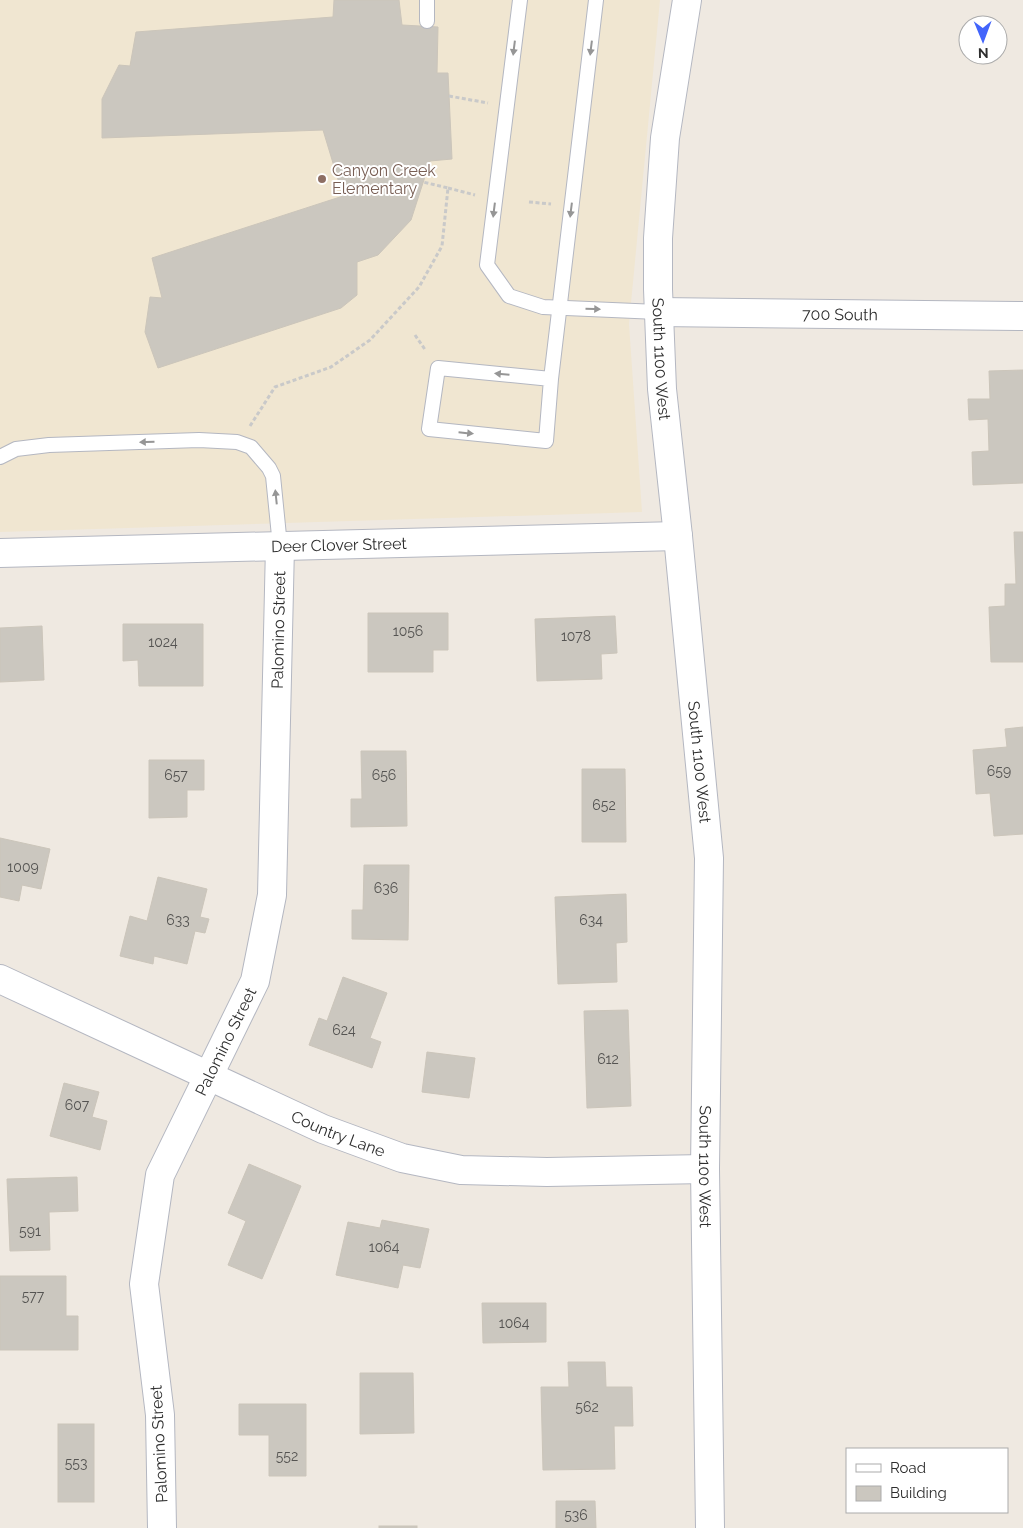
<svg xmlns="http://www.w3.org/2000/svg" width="1023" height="1528" font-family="Raleway,sans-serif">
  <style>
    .education { fill: #f0e6d1 }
    .building { fill: #cbc7bf; stroke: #cbc5ba }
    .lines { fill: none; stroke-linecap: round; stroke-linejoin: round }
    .service-casing { stroke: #b4b7c1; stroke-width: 16 }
    .minor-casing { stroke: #b4b7c1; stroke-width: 30 }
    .tertiary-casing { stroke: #b4b7c1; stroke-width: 30 }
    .path { stroke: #c9c9c9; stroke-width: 3; stroke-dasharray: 4 2.5; stroke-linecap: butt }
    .service { stroke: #fff; stroke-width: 14 }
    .minor { stroke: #fff; stroke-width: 28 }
    .tertiary { stroke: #fff; stroke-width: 28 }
    .oneway { fill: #969696 }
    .education-dot { fill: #8d6e63; stroke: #fff; stroke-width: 2 }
    .labels { text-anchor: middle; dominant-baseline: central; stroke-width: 4; stroke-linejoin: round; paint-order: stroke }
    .number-label { font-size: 14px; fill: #555452 }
    .education-label { font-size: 16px; fill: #785e54; stroke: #fff; text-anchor: start }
    .street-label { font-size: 16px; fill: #2e2e2e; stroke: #fff }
  </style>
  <rect width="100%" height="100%" fill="#efe9e1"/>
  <polygon class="education" points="0,0 660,0 629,324 642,512 0,532"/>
  <g class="building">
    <polygon points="334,0 399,0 402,25 438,27 437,73 448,73 452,159 430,161 411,220 378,255 357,262 357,295 341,308 158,368 145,332 150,297 162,298 152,258 343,196 323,130 102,138 102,99 119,65 130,66 136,32 333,17"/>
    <polygon points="1023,370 1023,483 973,485 972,452 989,451 988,419 969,420 968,399 990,399 989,371"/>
    <polygon points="1014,532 1023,532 1023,662 991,662 989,607 1005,606 1005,584 1016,584"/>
    <polygon points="368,613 448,613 448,650 433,650 433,672 368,672"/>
    <polygon points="615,616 617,653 601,654 602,679 537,681 535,619"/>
    <polygon points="123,624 203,624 203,686 139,686 138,660 123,661"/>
    <polygon points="42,626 44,680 0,682 0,628"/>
    <polygon points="1023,727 1023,834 994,836 990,793 976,794 973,750 1007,747 1005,729"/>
    <polygon points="361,751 406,751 407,826 351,827 351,799 362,799"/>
    <polygon points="149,760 204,760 204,790 187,790 187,817 149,818"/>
    <polygon points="582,769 625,769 626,842 582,842"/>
    <polygon points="0,838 50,849 41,889 22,885 19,901 0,897"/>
    <polygon points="364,865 409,865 408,940 352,939 352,910 363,910"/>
    <polygon points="158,877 207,889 200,917 209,919 205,933 195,931 187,964 154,956 153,964 120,956 130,916 147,921"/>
    <polygon points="626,894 627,942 616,943 617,982 558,984 555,897"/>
    <polygon points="343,977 387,993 370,1038 381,1042 372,1068 309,1045 319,1018 327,1021"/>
    <polygon points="628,1010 631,1106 587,1108 584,1011"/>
    <polygon points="427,1052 475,1058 469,1098 422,1092"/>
    <polygon points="64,1083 99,1092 92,1117 107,1121 100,1150 50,1136"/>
    <polygon points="249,1164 301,1186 262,1279 228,1265 246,1221 228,1213"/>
    <polygon points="77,1177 78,1211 49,1212 50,1250 10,1251 7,1179"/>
    <polygon points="382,1220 429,1229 420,1268 403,1265 398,1288 336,1275 348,1222 380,1228"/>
    <polygon points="0,1276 66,1276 66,1316 78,1316 78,1350 0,1350"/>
    <polygon points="482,1303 546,1303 546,1342 483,1343"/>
    <polygon points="568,1362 605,1362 606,1387 632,1387 633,1426 614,1426 615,1469 543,1470 541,1387 569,1387"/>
    <polygon points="360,1373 413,1373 414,1433 360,1434"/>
    <polygon points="239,1404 306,1404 306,1476 269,1476 269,1435 239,1435"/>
    <rect x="58" y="1424" width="36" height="78"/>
    <polygon points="556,1501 595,1501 596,1528 556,1528"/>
    <rect x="379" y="1526" width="38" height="2"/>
  </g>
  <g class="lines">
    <defs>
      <g id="service">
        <polyline points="427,0 427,21"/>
        <polyline points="520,0 487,265 509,296 543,307 658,312"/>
        <polyline points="551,379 438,368 429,429 546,441 551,379 596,0"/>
        <polyline points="0,457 16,449 49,445 199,440 237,442 251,447 269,468 273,476 280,546"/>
      </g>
      <g id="minor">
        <path id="s1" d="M658,312L1023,316"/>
        <path id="s2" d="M0,553L678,536"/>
        <path id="s3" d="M0,979L323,1129L402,1158L461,1170L547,1172L705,1169"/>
        <path id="s4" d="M162,1528L160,1415L144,1284L160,1175L255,981L272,895L280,546"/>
      </g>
      <g id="tertiary">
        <path id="s5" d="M687,0L665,138L658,238V289L662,389L678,536L709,858L705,1169L710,1528"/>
      </g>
    </defs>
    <use href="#service" class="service-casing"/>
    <use href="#minor" class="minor-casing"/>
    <use href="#tertiary" class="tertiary-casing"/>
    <g class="path">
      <polyline points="449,96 488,103"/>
      <polyline points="448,188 475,195"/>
      <polyline points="529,202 551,204"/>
      <polyline points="415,335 426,351"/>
      <polyline points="250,426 275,387 331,367 370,340 419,287 442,246 448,188 423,182"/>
    </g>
    <use href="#service" class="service"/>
    <use href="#minor" class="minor"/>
    <use href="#tertiary" class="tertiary"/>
  </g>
  <defs><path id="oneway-solid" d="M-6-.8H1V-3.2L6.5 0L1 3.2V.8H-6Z" transform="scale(1.25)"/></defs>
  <g class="oneway">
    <use href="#oneway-solid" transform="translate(514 48) rotate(97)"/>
    <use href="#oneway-solid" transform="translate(591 48) rotate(97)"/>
    <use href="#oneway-solid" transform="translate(494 210) rotate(97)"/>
    <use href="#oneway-solid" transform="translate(571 210) rotate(97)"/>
    <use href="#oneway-solid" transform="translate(593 309) rotate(2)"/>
    <use href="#oneway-solid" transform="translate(502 374) rotate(-175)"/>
    <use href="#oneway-solid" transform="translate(466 433) rotate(6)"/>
    <use href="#oneway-solid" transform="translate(147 442) rotate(178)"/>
    <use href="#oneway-solid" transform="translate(276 497) rotate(-96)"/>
  </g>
  <circle class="education-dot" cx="322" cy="179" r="5"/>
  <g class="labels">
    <g class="number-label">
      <text x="408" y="631">1056</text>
      <text x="576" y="636">1078</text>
      <text x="163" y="642">1024</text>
      <text x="999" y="771">659</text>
      <text x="176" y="775">657</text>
      <text x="384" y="775">656</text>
      <text x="604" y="805">652</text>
      <text x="23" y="867">1009</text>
      <text x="386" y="888">636</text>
      <text x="178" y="920">633</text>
      <text x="591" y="920">634</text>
      <text x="344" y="1030">624</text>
      <text x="608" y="1059">612</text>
      <text x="77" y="1105">607</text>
      <text x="30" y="1231">591</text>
      <text x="384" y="1247">1064</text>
      <text x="33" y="1296">577</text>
      <text x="514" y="1323">1064</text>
      <text x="587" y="1407">562</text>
      <text x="287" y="1456">552</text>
      <text x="76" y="1463">553</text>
      <text x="576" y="1515">536</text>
    </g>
    <g class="education-label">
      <text x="332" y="170">Canyon Creek<tspan x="332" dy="18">Elementary</tspan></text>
    </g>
    <g class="street-label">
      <text stroke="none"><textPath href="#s1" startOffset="182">700 South</textPath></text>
      <text stroke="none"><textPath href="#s5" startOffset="361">South 1100 West</textPath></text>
      <text stroke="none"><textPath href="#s2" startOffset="339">Deer Clover Street</textPath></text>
      <text stroke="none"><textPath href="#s4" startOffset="924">Palomino Street</textPath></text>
      <text stroke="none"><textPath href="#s5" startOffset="766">South 1100 West</textPath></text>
      <text stroke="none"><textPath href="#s4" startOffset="504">Palomino Street</textPath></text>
      <text stroke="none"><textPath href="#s3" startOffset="372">Country Lane</textPath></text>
      <text stroke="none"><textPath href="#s5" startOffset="1171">South 1100 West</textPath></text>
      <text transform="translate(159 1444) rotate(-93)">Palomino Street</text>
    </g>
  </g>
  <rect x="846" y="1448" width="162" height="65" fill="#ffffff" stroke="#ababab"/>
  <rect x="856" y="1464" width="25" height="8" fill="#ffffff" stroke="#ababab"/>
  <text x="890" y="1473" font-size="15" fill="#2e2e2e">Road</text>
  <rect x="856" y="1486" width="25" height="15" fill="#cbc7bf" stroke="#ababab"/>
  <text x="890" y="1498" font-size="15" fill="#2e2e2e">Building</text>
  <g transform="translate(983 40) rotate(179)"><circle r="24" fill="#ffffff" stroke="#ababab"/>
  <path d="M0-4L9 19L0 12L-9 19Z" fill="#4264fb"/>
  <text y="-8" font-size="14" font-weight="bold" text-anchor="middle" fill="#2e2e2e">N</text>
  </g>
</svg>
